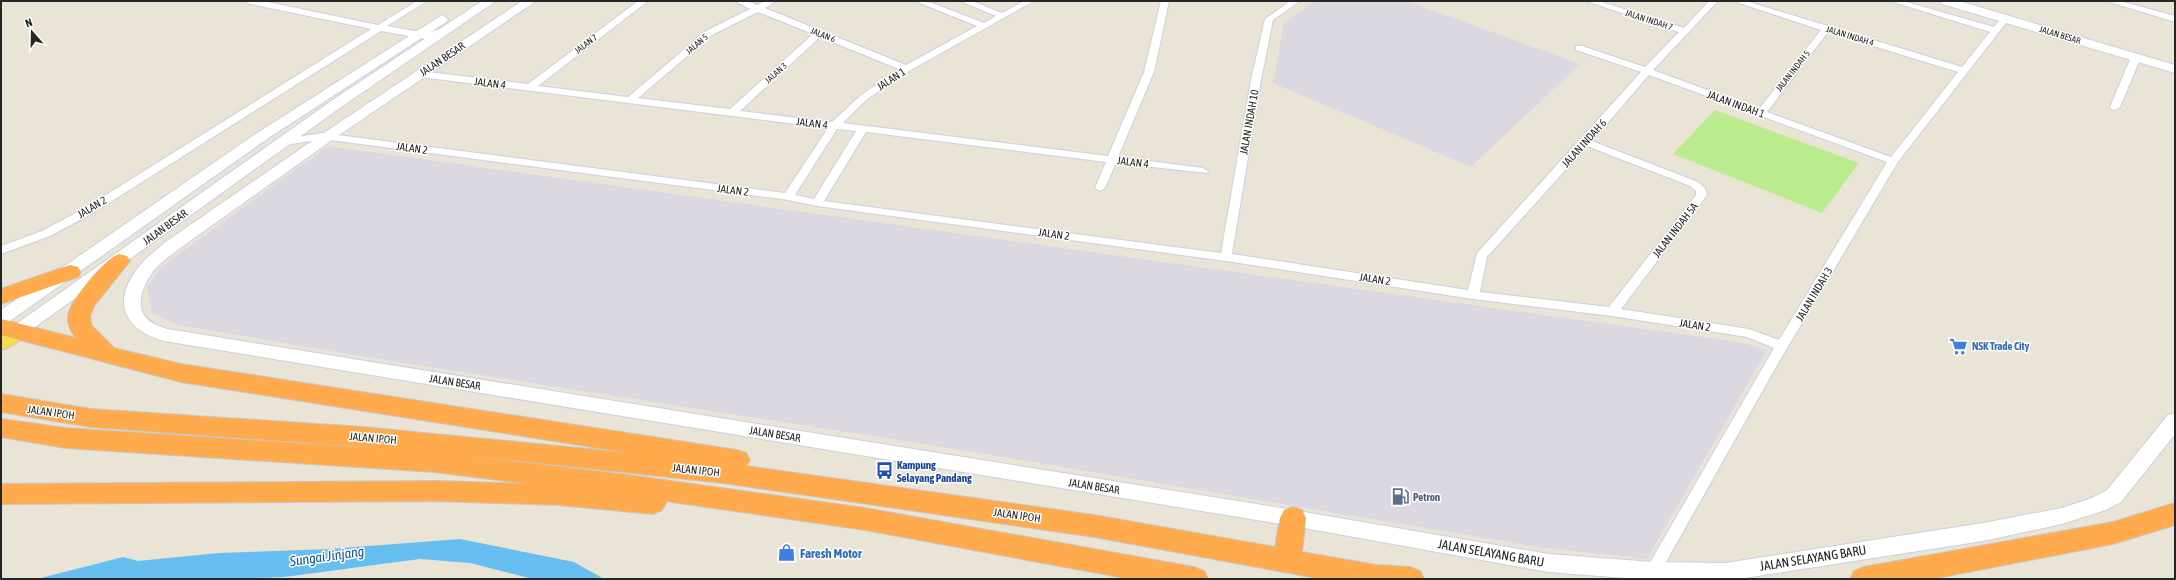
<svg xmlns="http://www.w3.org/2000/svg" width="2176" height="580" font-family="'Asap Condensed',sans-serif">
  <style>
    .industrial { fill: #dcd8e2 }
    .pitch { fill: #baeb8c }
    .water { fill: #66bff0 }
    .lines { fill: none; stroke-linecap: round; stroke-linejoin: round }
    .street-casing { stroke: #cccee1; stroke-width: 2 }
    .secondary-casing { stroke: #cccee1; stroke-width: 2 }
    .primary-casing { stroke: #c7c7c7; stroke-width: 2 }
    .highway-casing { stroke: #c7c7c7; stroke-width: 2 }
    .street { fill: #fff; fill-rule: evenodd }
    .secondary { fill: #fff; fill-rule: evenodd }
    .primary { fill: #f3dd53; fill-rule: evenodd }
    .highway { fill: #ffab4d; fill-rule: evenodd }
    .labels { text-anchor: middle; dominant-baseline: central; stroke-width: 3; stroke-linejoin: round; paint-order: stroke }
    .far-street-label { font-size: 9px; fill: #262626; stroke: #fff }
    .street-label { font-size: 11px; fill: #262626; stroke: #fff }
    .shop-label { font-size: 11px; font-weight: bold; fill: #366cbe; stroke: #fff; text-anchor: start }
    .transit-label { font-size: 11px; font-weight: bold; fill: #164399; stroke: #fff; text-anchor: start }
    .service-label { font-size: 11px; font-weight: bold; fill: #4e5e75; stroke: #fff; text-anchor: start }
    .near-shop-label { font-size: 13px; font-weight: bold; fill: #366cbe; stroke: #fff; text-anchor: start }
    .near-street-label { font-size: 13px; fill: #262626; stroke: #fff }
    .near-water-label { font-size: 14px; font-style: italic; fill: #0a5997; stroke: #fff }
  </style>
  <rect width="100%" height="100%" fill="#eae4d7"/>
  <g class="industrial">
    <polygon points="1315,1 1407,1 1580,64 1471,167 1273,83 1284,23"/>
    <polygon points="328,146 1739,342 1767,350 1647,559 1538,547 974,452 360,356 178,325 152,313 147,287 162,266"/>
  </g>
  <polygon class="pitch" points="1715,110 1859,163 1822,213 1673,154"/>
  <polygon class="water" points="460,539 574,562 604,579 533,579 470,563 420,559 284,577 225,579 37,579 123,557 138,561 219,553 330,549"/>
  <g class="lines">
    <defs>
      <g id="street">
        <polygon points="246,1 263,1 378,25 417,1 427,1 387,26 426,33 444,28 449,31 426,39 381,31 93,213 50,236 1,254 1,246 42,231 85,208 371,29 250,4"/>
        <path d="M638,1H648L538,86L628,97L706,31L750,9L735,1H747L757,5L765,1H776L765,8L906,65L977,26L915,1H927L984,23L996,16L960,1H972L1002,13L1024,1H1034L909,71L866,100L843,123L1108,156L1144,72L1161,1H1169L1154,72L1118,157L1203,168L1208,171L1207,173L1116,163L1105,188L1100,191L1095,188L1106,162L866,132L824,201L1221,253L1251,80L1265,19L1290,1H1300L1273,20L1261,80L1232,254L1468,290L1477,253L1641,72L1576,50V46H1582L1645,67L1679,32L1586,1H1599L1684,28L1709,1H1718L1653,70L1759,109L1821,30L1733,1H1746L1962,67L1990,32L1890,1H1903L1994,27L2002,17L2005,16L2009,19L1898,162L1780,360L1658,576L1653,577L1648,576L1645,571L1648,566L1774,348L1747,337L1612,316L1473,299L1226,261L817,206L788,200L322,139L280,146L275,143L280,140L322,133L785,193L828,128L420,77L415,74L420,71L528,84ZM758,12L813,34L730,109L638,98L712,35ZM1828,32L1958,72L1891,157L1767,112ZM820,37L899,69L860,96L832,122L740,111ZM1649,75L1887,162L1779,340L1749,329L1621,309L1707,195L1705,188L1698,182L1592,141ZM837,129L856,131L814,199L795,195ZM1587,146L1690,186L1696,191V195L1609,307L1480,292L1487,257Z"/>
        <polygon points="2106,1 2120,1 2175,16 2175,22"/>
        <polygon points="2136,54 2141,57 2120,107 2115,110 2111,109 2110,107 2131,57"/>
      </g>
      <g id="secondary">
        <polygon points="482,1 496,1 344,105 24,335 18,337 12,335 9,331 12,327 334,99"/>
        <path d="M522,1H536L332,140L176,251C169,257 161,262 155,269C146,280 135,301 144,315C149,323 159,326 167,329L1293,510L1548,554L1653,562L1725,563L1983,523L2062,508L2092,498L2107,490L2168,415L2175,413V434L2121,502L2106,510L2062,524L1983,541L1738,579H1639L1548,572L1293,526L164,341C119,328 112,296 143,262C149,255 157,250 164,243L322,134Z"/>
        <polygon points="1940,1 1959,1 2175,65 2175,73 1942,4"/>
        <polygon points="442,15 448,19 446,22 264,141 7,323 1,325 1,310 254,135"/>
      </g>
      <path id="primary" d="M18,324L25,326L28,331C23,340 11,347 1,350V333Z"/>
      <g id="highway">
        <path d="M119,254L127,256L130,261L94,306L90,317L92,326L114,348L181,364L737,450L746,453L750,460L746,466L1094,515L1275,547L1280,518L1284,510L1293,507L1302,510L1306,518L1302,552L1376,565L1410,567L1420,571L1424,579H1322L1094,537L723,483L463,455L636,476L865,508L1194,567L1204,571L1208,579H1130L865,530L665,501L666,503L662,510L653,514L558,505L436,501L1,504V484L436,481L531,484L434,472L66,448L1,437V419L66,428L402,450L91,427L1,412V394L91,409L363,427L630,453L181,382L1,335V319L76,338C71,332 68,326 68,318C68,302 105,258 119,254Z"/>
        <polygon points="70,265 78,267 81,272 78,277 1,304 1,289"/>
        <polygon points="2175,503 2175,525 2113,544 1932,579 1850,579 1854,571 1864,567 2113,522"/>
      </g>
    </defs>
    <use href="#street" class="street-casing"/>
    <use href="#secondary" class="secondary-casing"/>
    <use href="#primary" class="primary-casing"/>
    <use href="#highway" class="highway-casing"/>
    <use href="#street" class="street"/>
    <use href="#secondary" class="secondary"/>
    <use href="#primary" class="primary"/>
    <use href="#highway" class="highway"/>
  </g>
  <defs>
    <symbol id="supermarket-bare" viewBox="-9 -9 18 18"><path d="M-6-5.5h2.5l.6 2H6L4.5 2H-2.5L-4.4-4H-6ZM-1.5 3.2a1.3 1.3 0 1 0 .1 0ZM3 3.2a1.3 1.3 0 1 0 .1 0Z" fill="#3f7fe0" stroke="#fff" stroke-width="2.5" paint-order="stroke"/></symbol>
    <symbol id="bus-bare" viewBox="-9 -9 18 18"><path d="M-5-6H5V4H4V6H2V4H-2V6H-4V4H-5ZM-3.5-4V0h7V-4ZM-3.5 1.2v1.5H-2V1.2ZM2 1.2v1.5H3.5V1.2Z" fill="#1a4fb4" stroke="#fff" stroke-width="2.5" paint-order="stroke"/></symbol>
    <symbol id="fuel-bare" viewBox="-9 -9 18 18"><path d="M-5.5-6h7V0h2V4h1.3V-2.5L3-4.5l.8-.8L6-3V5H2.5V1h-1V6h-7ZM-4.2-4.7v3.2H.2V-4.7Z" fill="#5c6f8a" stroke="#fff" stroke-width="2.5" paint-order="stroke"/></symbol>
    <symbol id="shop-bare" viewBox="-9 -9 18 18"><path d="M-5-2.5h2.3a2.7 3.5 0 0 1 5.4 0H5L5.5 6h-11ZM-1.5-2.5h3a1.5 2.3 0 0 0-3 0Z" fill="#3f7fe0" stroke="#fff" stroke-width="2.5" paint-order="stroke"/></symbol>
  </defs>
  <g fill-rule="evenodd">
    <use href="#supermarket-bare" x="1946" y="334" width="25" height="25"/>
    <use href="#bus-bare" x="872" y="458" width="25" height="25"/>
    <use href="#fuel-bare" x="1388" y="484" width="25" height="25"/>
    <use href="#shop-bare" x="774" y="540" width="25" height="25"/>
  </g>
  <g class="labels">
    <g class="far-street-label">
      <text transform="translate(1649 20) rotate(18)">JALAN INDAH 7</text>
      <text transform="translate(823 35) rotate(22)">JALAN 6</text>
      <text transform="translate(2060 35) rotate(17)">JALAN BESAR</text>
      <text transform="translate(1850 36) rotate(17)">JALAN INDAH 4</text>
      <text transform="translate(586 44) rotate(-37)">JALAN 7</text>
      <text transform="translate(697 44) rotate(-40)">JALAN 5</text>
      <text transform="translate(1793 71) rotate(-52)">JALAN INDAH 5</text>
      <text transform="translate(776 73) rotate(-42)">JALAN 3</text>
    </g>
    <g class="street-label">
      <text transform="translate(442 59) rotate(-34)">JALAN BESAR</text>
      <text transform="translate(891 79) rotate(-33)">JALAN 1</text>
      <text transform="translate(490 83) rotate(7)">JALAN 4</text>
      <text transform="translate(1736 104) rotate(20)">JALAN INDAH 1</text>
      <text transform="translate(1249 122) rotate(-80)">JALAN INDAH 10</text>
      <text transform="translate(812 123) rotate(7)">JALAN 4</text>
      <text transform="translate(1584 143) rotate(-48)">JALAN INDAH 6</text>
      <text transform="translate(412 148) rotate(8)">JALAN 2</text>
      <text transform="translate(1133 162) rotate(7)">JALAN 4</text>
      <text transform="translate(733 190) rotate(7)">JALAN 2</text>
      <text transform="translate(92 207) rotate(-30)">JALAN 2</text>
      <text transform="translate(165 227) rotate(-36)">JALAN BESAR</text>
      <text transform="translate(1675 230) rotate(-52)">JALAN INDAH 5A</text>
      <text transform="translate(1054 234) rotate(8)">JALAN 2</text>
      <text transform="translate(1375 279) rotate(9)">JALAN 2</text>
      <text transform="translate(1814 294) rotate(-59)">JALAN INDAH 3</text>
      <text transform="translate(1695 325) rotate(9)">JALAN 2</text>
      <text transform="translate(455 382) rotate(9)">JALAN BESAR</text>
      <text transform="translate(51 412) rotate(8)">JALAN IPOH</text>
      <text transform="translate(775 434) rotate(9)">JALAN BESAR</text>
      <text transform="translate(373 438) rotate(5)">JALAN IPOH</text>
      <text transform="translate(696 470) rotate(6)">JALAN IPOH</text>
      <text transform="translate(1094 486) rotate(9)">JALAN BESAR</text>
      <text transform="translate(1017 515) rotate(8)">JALAN IPOH</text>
    </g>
    <g class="shop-label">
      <text x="1972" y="346">NSK Trade City</text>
    </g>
    <g class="transit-label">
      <text x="897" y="465">Kampung<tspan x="897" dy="13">Selayang Pandang</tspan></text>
    </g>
    <g class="service-label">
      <text x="1413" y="497">Petron</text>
    </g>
    <g class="near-shop-label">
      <text x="800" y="553">Faresh Motor</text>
    </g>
    <g class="near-street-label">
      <text transform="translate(1491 553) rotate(10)">JALAN SELAYANG BARU</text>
      <text transform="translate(1813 558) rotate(-9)">JALAN SELAYANG BARU</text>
    </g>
    <g class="near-water-label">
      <text transform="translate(327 556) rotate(-8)">Sungai Jinjang</text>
    </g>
  </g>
  <rect width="2176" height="580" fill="none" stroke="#262626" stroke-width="4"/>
  <g transform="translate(32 32) rotate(340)" stroke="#ffffff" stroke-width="3" paint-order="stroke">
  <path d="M0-3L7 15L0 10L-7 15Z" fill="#262626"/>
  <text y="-6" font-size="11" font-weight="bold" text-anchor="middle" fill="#262626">N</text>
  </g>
</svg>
